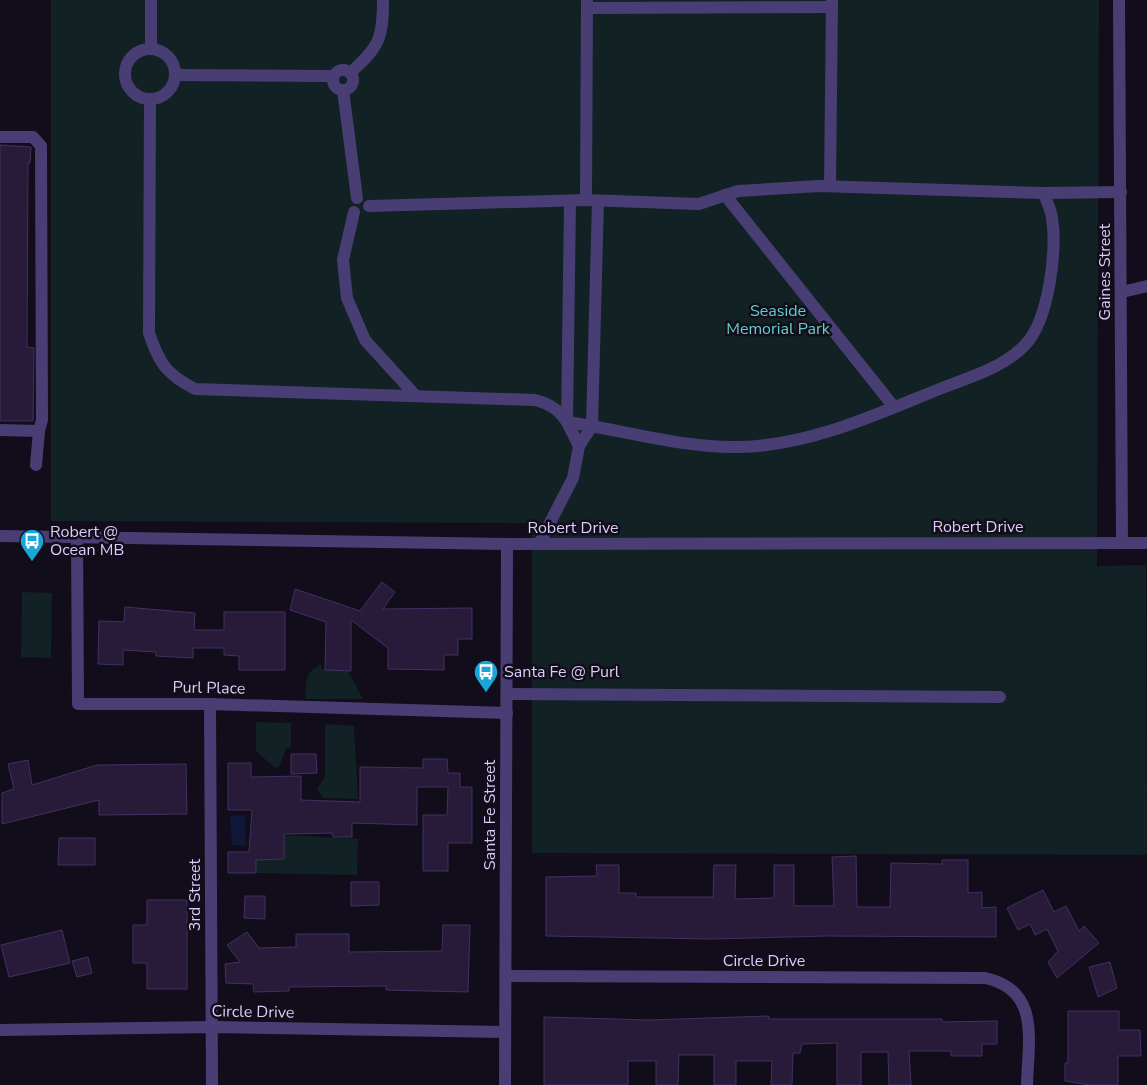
<svg xmlns="http://www.w3.org/2000/svg" width="1147" height="1085" font-family="'Nunito Sans',sans-serif">
  <style>
    .green { fill: #112124 }
    .water { fill: #0f1837 }
    .building { fill: #271b39; stroke: #433063 }
    .lines { fill: none; stroke-linecap: round; stroke-linejoin: round }
    .minor { stroke: #493e74; stroke-width: 12 }
    .labels { text-anchor: middle; dominant-baseline: central; stroke-width: 5; stroke-linejoin: round; paint-order: stroke }
    .street-label { font-size: 16px; fill: #dacdf9; stroke: #120d1b }
    .park-label { font-size: 16px; fill: #63cfc7; stroke: #120d1b }
    .poi-label { font-size: 16px; fill: #dacdf9; stroke: #120d1b; text-anchor: start }
  </style>
  <rect width="100%" height="100%" fill="#120d1b"/>
  <g class="green">
    <polygon points="51,0 1099,0 1097,566 1146,565 1147,855 532,853 532,523 51,521"/>
    <polygon points="22,592 52,593 51,658 21,657"/>
    <path d="M321,664L322,669L348,671L363,699H306C305,681 305,673 321,664Z"/>
    <polygon points="256,722 291,723 291,747 286,748 279,767 275,768 256,751"/>
    <polygon points="325,724 354,726 358,799 323,798 317,789 325,777"/>
    <polygon points="284,835 358,839 357,875 256,873 256,860 284,859"/>
  </g>
  <polygon class="water" points="245,815 246,846 232,845 230,816"/>
  <g class="building">
    <polygon points="0,145 31,147 30,163 28,163 27,347 34,348 33,421 0,421"/>
    <polygon points="382,582 395,592 383,609 472,608 472,639 458,639 458,655 444,655 444,670 388,669 388,648 351,620 351,671 325,670 326,622 290,610 295,589 360,611"/>
    <polygon points="125,607 195,613 194,630 224,630 224,612 285,612 285,670 239,670 239,656 224,655 224,648 193,648 193,658 156,656 156,652 123,650 123,665 98,664 99,621 124,622"/>
    <polygon points="291,754 316,754 317,773 291,774"/>
    <polygon points="423,759 447,759 448,773 460,773 460,787 472,787 472,843 448,843 448,871 423,871 423,815 447,815 448,787 417,787 417,825 352,823 352,837 333,837 332,833 284,834 284,859 256,860 256,873 228,873 228,852 249,852 252,810 228,810 228,763 251,763 251,777 301,776 301,800 360,802 360,767 423,768"/>
    <polygon points="28,760 32,785 97,765 186,764 187,814 99,815 99,800 2,824 2,793 14,789 8,764"/>
    <polygon points="59,838 95,838 95,865 58,865"/>
    <polygon points="856,856 857,907 890,907 891,863 942,864 942,860 968,860 968,893 982,892 982,908 996,907 996,937 827,936 711,939 546,936 546,877 597,876 596,865 619,865 619,893 636,893 636,897 713,897 714,865 736,865 735,899 774,898 774,865 794,865 794,906 834,906 832,857"/>
    <polygon points="351,882 379,882 379,905 351,906"/>
    <polygon points="1043,890 1054,912 1066,906 1079,931 1084,926 1099,943 1057,978 1048,962 1058,951 1047,929 1035,935 1030,924 1018,930 1007,908"/>
    <polygon points="245,896 265,896 265,919 244,918"/>
    <polygon points="147,900 187,900 187,989 147,989 147,963 133,963 133,925 147,925"/>
    <polygon points="443,925 470,925 468,992 386,990 386,986 289,987 289,991 254,992 253,984 226,983 225,964 240,962 227,945 247,932 259,948 296,947 296,934 349,934 349,952 442,951"/>
    <polygon points="62,930 70,963 9,977 1,945"/>
    <polygon points="88,957 92,973 77,977 72,961"/>
    <polygon points="1110,962 1117,988 1098,997 1089,967"/>
    <polygon points="1068,1011 1119,1011 1119,1030 1140,1030 1141,1056 1118,1056 1118,1085 1089,1085 1065,1081 1065,1063 1068,1063"/>
    <polygon points="769,1016 769,1019 942,1019 942,1022 997,1021 997,1044 982,1044 982,1056 951,1056 951,1051 909,1051 911,1085 889,1085 888,1052 861,1052 861,1085 837,1085 837,1043 802,1044 800,1053 793,1053 792,1085 771,1085 772,1061 736,1061 736,1085 714,1085 714,1055 679,1055 678,1085 656,1085 656,1061 628,1061 628,1085 544,1085 544,1017 649,1020"/>
  </g>
  <g class="lines">
    <g class="minor">
      <polyline points="1119,0 1122,543"/>
      <polyline points="587,8 832,7"/>
      <polyline points="151,49 151,0"/>
      <circle cx="150" cy="74" r="25"/>
      <circle cx="343" cy="80" r="10"/>
      <path d="M350,73C379,47 383,39 383,0"/>
      <polyline points="176,75 333,76"/>
      <polyline points="343,90 357,198"/>
      <path d="M150,100L149,333C159,363 166,374 195,389L535,400C550,404 558,409 567,422C624,430 681,448 739,447C810,446 877,414 942,388C970,377 1003,368 1025,345C1049,320 1057,251 1052,218C1051,209 1046,201 1044,193"/>
      <polyline points="0,137 33,137 41,146 42,420 39,431 36,465"/>
      <polyline points="830,186 832,0"/>
      <polyline points="725,195 894,407"/>
      <polyline points="586,200 587,0"/>
      <polyline points="570,201 567,422 579,446"/>
      <polyline points="369,206 586,200 699,204 738,191 819,186 1044,193 1121,192"/>
      <polyline points="354,212 343,260 347,298 365,340 415,395"/>
      <polyline points="1122,292 1147,286"/>
      <polyline points="0,430 39,431"/>
      <polyline points="0,536 507,544 1147,543"/>
      <polyline points="77,537 78,704 210,704 507,713"/>
      <polyline points="539,544 573,478 579,446 592,426 598,201"/>
      <polyline points="507,694 1000,697"/>
      <polyline points="210,704 212,1085"/>
      <path d="M506,976L985,978C1041,990 1028,1041 1027,1085"/>
      <polyline points="0,1030 213,1027 505,1032"/>
      <polyline points="505,1085 507,544"/>
    </g>
  </g>
  <defs>
    <symbol id="bus-pin" viewBox="-11 -11 22 30"><path d="M0 17L-7.5 6A9.5 9.5 0 1 1 7.5 6Z" fill="#1aa4d8" stroke="#120d1b"/><path d="M-5-6H5V4H4V6H2V4H-2V6H-4V4H-5ZM-3.5-4V0h7V-4ZM-3.5 1.2v1.5H-2V1.2ZM2 1.2v1.5H3.5V1.2Z" fill="#fff"/></symbol>
  </defs>
  <g fill-rule="evenodd">
    <use href="#bus-pin" x="18" y="527" width="28" height="38"/>
    <use href="#bus-pin" x="472" y="658" width="28" height="38"/>
  </g>
  <g class="labels">
    <g class="street-label">
      <text transform="translate(1105 272) rotate(-90)">Gaines Street</text>
      <text x="978" y="527">Robert Drive</text>
      <text x="573" y="528">Robert Drive</text>
      <text transform="translate(209 688) rotate(1)">Purl Place</text>
      <text transform="translate(490 815) rotate(-90)">Santa Fe Street</text>
      <text transform="translate(195 895) rotate(-90)">3rd Street</text>
      <text x="764" y="961">Circle Drive</text>
      <text transform="translate(253 1012) rotate(1)">Circle Drive</text>
    </g>
    <g class="park-label">
      <text x="778" y="311">Seaside<tspan x="778" dy="18">Memorial Park</tspan></text>
    </g>
    <g class="poi-label">
      <text x="50" y="532">Robert @<tspan x="50" dy="18">Ocean MB</tspan></text>
      <text x="504" y="672">Santa Fe @ Purl</text>
    </g>
  </g>
</svg>
